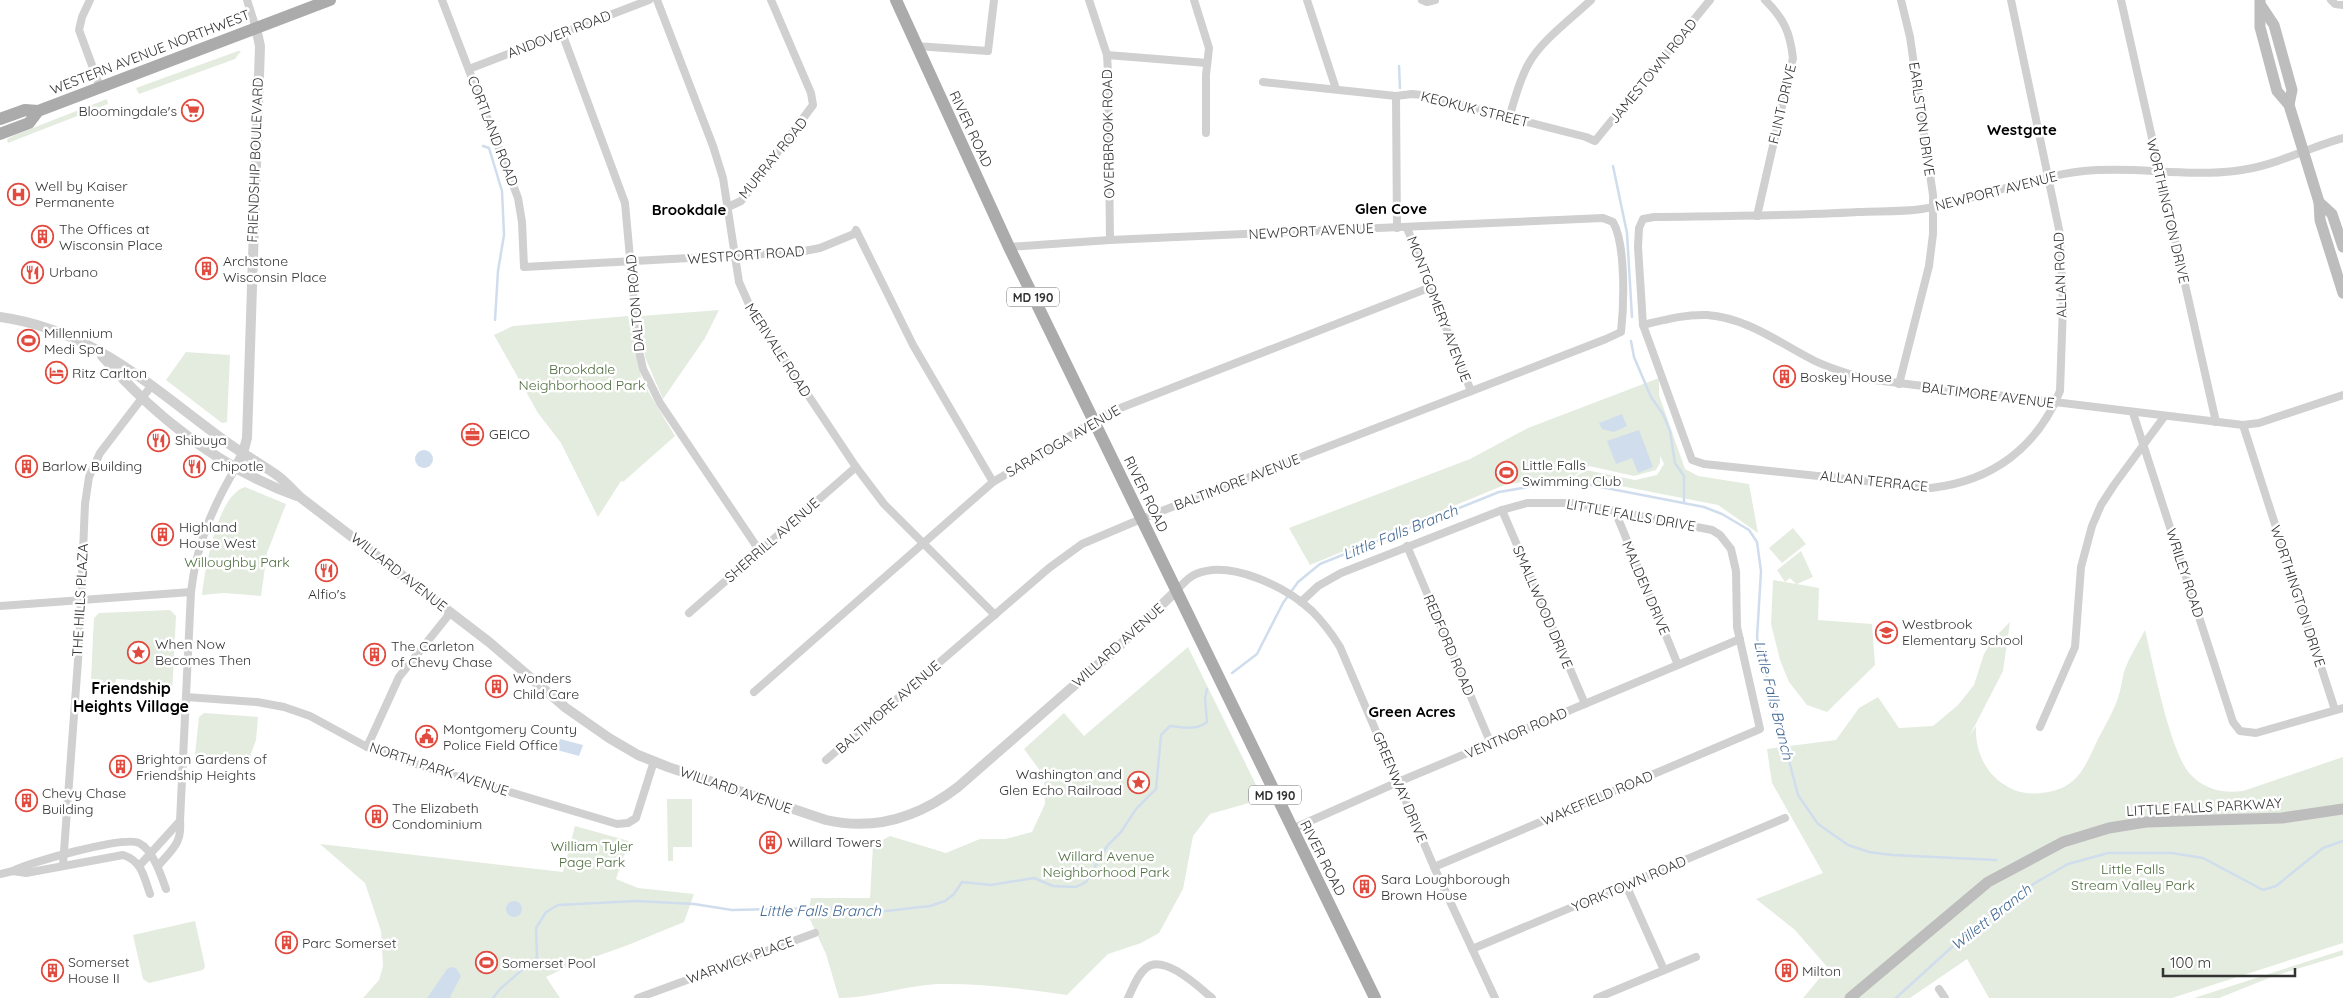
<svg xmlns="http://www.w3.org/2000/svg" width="2343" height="998" font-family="Quicksand,sans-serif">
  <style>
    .green { fill: #e4ecdf }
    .water { fill: #d0dded }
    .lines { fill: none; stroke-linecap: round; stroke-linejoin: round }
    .stream { stroke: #d0dded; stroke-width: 2.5 }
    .minor { stroke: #d0d0d0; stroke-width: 8 }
    .tertiary { stroke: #d0d0d0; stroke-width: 10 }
    .secondary { stroke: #bdbdbd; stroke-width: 11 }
    .primary { stroke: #ababab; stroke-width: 12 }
    .labels { text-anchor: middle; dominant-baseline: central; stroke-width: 5; stroke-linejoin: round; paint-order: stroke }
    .shield { fill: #fff; stroke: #707070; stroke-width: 1 }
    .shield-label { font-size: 12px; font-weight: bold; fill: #333 }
    .street-label { font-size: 14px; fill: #333; stroke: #fff }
    .poi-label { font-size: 14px; fill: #333; stroke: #fff; text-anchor: start }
    .park-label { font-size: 14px; fill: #4f6f40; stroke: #fff }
    .neighbourhood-label { font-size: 15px; font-weight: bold; fill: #000; stroke: #fff }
    .water-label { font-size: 15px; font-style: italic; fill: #416894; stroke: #fff }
    .quarter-label { font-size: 16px; font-weight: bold; fill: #000; stroke: #fff }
  </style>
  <rect width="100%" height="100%" fill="#fff"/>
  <g class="green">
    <polygon points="238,51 241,51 235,59 139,94 136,88"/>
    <polygon points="107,99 108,104 8,143 7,139 15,135"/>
    <polygon points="719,310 705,338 663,399 645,357 641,316"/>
    <polygon points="628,316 642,381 675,436 623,482 621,481 598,517 561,443 538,413 494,335 513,326"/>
    <polygon points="186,352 230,355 227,422 222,423 166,380"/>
    <polygon points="1659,378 1659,395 1685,469 1698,476 1749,484 1758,533 1718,505 1575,477 1586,470 1635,480 1657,475 1664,464 1660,456 1660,463 1656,470 1634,476 1589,466 1574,476 1507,484 1310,565 1289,528 1470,459 1528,428"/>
    <path d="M245,487L286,504L267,553L261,596L224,593L202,595C205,569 217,495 245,487Z"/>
    <polygon points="1793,528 1806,544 1782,563 1769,548"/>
    <polygon points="1801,551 1813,577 1797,584 1819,588 1818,620 1872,624 1875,665 1827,712 1807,705 1789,682 1780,660 1771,624 1773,580 1796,584 1790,578 1785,582 1777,570"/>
    <polygon points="170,610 176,616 172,693 147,691 147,681 116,679 115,687 103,686 103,680 91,679 94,618 99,613"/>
    <path d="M2010,622L2003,671L1969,737L1976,726C1975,750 1984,772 2005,785C2015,792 2029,795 2041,793C2077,790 2085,767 2098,739C2105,726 2113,712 2118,698C2121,689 2122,680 2124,672C2129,657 2138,644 2145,630C2153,663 2170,752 2190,774C2204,789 2223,794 2243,791L2343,757V943L2172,998H1989L1967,959L1910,998H1803L1828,968L1795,930L1756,899L1823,873L1772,783L1767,749L1836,740L1859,708L1878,697L1899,728L1933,726L1958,705L1974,685L1984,654L1993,639Z"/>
    <path d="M1188,647L1263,799L1210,814L1193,836L1183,889L1159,933L1141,943L1108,954L1067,995C1024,989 981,983 937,984C903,986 872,998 839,998L826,954L808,915L811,898H870L873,845L890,836L946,853L980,839H1005L1032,832L1045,804L1044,776L1024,749L1064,713L1084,736Z"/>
    <polygon points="204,713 258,717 256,740 249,759 195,755 199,717"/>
    <polygon points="667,799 692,799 692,847 673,847 673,861 668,861"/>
    <polygon points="575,826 629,841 616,879 638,888 694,894 684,922 628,945 567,967 546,977 560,998 363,998 379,980 383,966 381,931 365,883 320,844 563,872"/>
    <polygon points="195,921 205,966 203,970 149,983 143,979 133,935"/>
    <polygon points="2343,950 2343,955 2274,976 2219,998 2194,998"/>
  </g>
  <g class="water">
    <polygon points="1622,414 1627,426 1614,432 1602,429 1599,423"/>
    <polygon points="1639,430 1653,467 1638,473 1632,458 1616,464 1607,441"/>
    <circle cx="424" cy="459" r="9"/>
    <polygon points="560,739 583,745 579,756 557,750"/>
    <circle cx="514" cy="909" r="8"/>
    <polygon points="451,967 456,968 461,976 450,997 451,998 427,998 447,969"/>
  </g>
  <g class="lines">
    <g class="stream">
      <polyline points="1399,66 1400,88"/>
      <polyline points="483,146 489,148 502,191 504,235 498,271 495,320"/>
      <polyline points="1613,166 1627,233 1632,317"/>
      <polyline points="1631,341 1634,357 1651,397 1663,414 1670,431 1675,463 1684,476 1684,502"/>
      <polyline points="1232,673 1257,654 1283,603 1298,582 1320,564 1499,492 1534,486 1575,482 1704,507 1722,514 1749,530 1757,542 1761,571 1757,638 1798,795 1818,824 1848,845 1869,852 1892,855 1996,860"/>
      <path d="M493,998L500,989L537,957L536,928L546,912L558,905L636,901L694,904L732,910L823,908L868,913L930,906L945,901L954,894L962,882L991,885L1034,878L1053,886L1076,887L1086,882L1107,846L1121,832L1136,809L1156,789L1161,735L1170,726C1182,727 1196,731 1207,722L1205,698L1207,689"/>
      <polyline points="1896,998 1976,925 2035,883 2068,864 2108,853 2172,853 2203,858 2263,890 2276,886 2323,848 2343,841"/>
    </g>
    <g class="minor">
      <polyline points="90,0 82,17 79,30 100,87"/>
      <polyline points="247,0 256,28"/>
      <polyline points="442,0 518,198 522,222 524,267 799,252 820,248 854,234 856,230 913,345 993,482"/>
      <polyline points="657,0 713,146 723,178 739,282 752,311 856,467 884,504 995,615"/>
      <polyline points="1089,0 1107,55 1108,72 1110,240"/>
      <polyline points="1194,0 1209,48 1206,75 1206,133"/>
      <polyline points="1307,0 1336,89"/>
      <polyline points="1422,0 1427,2 1435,0"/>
      <path d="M2011,0L2060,234L2063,306L2060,391C2037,448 1992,481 1931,488L1704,464L1692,460L1643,325L1638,247L1639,228L1643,219L1654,217C1722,216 1790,216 1858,212C1879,211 1901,212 1922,209C1977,200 2029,177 2084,171C2134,166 2185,177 2235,171C2274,167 2306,148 2343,138"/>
      <polyline points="2121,0 2216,422"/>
      <polyline points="2331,0 2335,4 2343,5"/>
      <polyline points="562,33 625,203 638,346 643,369 660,403 759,550"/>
      <polyline points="916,46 988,51 994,0"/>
      <polyline points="1107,55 1207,63"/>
      <polyline points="469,69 649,0"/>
      <polyline points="1263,82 1396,96 1412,94 1422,95 1586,137 1595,141 1710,0"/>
      <polyline points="1396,96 1397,228"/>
      <path d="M1509,118C1515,99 1519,80 1529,63C1541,41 1572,18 1591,0"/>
      <polyline points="728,207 741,201 813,105 811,93 771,0"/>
      <path d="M1757,216L1793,58C1790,32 1784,19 1765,0"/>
      <polyline points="1407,228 1471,391"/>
      <path d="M1643,325C1664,320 1686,314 1707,315C1748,318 1781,344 1815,361C1832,369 1849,374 1866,379L2243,425L2259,423L2343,395"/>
      <polyline points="1899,384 1929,266 1933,234 1933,195 1910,37 1901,0"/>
      <polyline points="2133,413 2233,722 2240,731 2256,733 2343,708"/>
      <polyline points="2243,425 2335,710"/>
      <polyline points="1502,510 1585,704"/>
      <polyline points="1615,511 1678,665"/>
      <polyline points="1407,546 1491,744"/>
      <path d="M1176,591C1182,585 1188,577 1196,574C1231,559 1287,588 1312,611C1323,622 1332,634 1340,647L1434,867L1495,998"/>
      <polyline points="1301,602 1318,586 1341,573 1502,510 1527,503 1574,503 1712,530 1720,535 1731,549 1736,571 1737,627 1760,729 1434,867"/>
      <polyline points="0,606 191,592"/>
      <polyline points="689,613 856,467"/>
      <polyline points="754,692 993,482 1110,412 1431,287"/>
      <polyline points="186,697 257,702 284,707 310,716 367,747 419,765 617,824 628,823 636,818 654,761"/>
      <polyline points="2040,727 2075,647 2081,567 2092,526 2101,505 2114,485 2164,417"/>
      <polyline points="367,747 399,677 451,612"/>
      <path d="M826,760L1049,568L1082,544L1141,519L1606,339L1621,332C1624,305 1626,245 1613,222L1603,218L1110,240L1009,247"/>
      <polyline points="1292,829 1398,782 1740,639"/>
      <polyline points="63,865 79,647 85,504 89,477 100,453 152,385"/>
      <polyline points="140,865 180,821"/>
      <path d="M158,866C172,849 182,844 180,821L191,592C196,546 212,508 235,469"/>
      <path d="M13,871C29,862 124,836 139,843C153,850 161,875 166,889"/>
      <path d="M0,874L13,871L26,873L123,855C142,861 144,877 150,894"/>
      <polyline points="1626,885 1664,970"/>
      <polyline points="1472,949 1785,818"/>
      <polyline points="1939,989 1945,998"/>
      <polyline points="638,998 815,933"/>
      <path d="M1128,998C1133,988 1137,975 1146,968C1163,953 1198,986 1212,998"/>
      <polyline points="1597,998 1696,957"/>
    </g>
    <g class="tertiary">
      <path d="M0,317C92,330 149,385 221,438C239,452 260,463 278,476C286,482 293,490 300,497L489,642L566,708L609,738L638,755L668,767L826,820C874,831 919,817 958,787L1117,648L1176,591"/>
      <path d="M102,356C154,416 221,469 297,496"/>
      <polyline points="235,469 243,453 247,438 260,46 256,28"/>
    </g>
    <g class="secondary">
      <polyline points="2260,0 2260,27 2277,91 2289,105 2319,202 2320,220 2343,293"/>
      <polyline points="2262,7 2274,25 2292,90 2289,105"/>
      <polyline points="2319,202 2332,214 2343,247"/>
      <polyline points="1850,998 1988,882 2063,842 2109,828 2146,822 2282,818 2343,809"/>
    </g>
    <g class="primary">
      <polyline points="896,0 1009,247 1375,998"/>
      <polyline points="0,119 25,110 38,111 330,0"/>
      <polyline points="0,134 29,123 38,111"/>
    </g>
  </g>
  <defs>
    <symbol id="supermarket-ring" viewBox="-11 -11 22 22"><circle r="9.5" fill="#fff" stroke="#e14a3e" stroke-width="1.5"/><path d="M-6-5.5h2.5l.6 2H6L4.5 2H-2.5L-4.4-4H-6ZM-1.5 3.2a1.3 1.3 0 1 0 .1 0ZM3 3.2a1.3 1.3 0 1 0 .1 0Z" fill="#e14a3e"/></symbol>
    <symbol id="hospital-ring" viewBox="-11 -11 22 22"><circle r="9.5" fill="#fff" stroke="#e14a3e" stroke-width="1.5"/><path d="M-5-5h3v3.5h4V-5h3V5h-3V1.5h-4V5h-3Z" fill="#e14a3e"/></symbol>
    <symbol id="building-ring" viewBox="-11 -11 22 22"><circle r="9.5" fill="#fff" stroke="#e14a3e" stroke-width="1.5"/><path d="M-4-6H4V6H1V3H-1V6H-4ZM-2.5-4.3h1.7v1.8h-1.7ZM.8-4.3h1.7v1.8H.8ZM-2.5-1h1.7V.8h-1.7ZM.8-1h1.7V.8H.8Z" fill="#e14a3e"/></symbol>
    <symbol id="restaurant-ring" viewBox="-11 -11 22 22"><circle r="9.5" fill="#fff" stroke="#e14a3e" stroke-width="1.5"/><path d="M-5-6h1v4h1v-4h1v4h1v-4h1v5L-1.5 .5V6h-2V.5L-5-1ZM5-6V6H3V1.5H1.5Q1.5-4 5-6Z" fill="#e14a3e"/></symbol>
    <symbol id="stadium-ring" viewBox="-11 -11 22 22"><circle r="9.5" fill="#fff" stroke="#e14a3e" stroke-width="1.5"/><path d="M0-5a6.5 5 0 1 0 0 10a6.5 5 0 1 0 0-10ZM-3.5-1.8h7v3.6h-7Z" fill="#e14a3e"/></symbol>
    <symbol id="hotel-ring" viewBox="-11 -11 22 22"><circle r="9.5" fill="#fff" stroke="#e14a3e" stroke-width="1.5"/><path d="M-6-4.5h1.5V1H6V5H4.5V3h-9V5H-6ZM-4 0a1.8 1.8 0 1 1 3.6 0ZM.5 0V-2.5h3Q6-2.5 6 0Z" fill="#e14a3e"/></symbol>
    <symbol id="office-ring" viewBox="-11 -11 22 22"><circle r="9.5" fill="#fff" stroke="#e14a3e" stroke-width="1.5"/><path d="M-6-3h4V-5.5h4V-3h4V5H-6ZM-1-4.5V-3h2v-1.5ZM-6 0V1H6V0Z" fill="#e14a3e"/></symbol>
    <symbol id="school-ring" viewBox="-11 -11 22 22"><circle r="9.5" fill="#fff" stroke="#e14a3e" stroke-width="1.5"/><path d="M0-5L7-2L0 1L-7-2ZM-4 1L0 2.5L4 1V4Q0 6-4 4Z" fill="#e14a3e"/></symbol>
    <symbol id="sight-ring" viewBox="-11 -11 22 22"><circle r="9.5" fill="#fff" stroke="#e14a3e" stroke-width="1.5"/><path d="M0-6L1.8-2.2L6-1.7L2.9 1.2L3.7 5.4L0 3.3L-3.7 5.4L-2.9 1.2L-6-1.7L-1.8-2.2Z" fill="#e14a3e"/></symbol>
    <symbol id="civic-ring" viewBox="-11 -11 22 22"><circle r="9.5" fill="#fff" stroke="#e14a3e" stroke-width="1.5"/><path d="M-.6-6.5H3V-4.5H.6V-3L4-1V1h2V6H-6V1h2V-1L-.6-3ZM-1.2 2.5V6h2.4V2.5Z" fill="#e14a3e"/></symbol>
  </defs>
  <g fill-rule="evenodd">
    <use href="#supermarket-ring" x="180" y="98" width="25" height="25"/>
    <use href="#hospital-ring" x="6" y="182" width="25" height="25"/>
    <use href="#building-ring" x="30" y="224" width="25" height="25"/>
    <use href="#building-ring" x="194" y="256" width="25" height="25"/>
    <use href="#restaurant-ring" x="20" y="260" width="25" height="25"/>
    <use href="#stadium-ring" x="16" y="328" width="25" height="25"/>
    <use href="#hotel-ring" x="44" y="360" width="25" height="25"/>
    <use href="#building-ring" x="1772" y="364" width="25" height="25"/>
    <use href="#office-ring" x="460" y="422" width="25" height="25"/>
    <use href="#restaurant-ring" x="146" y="428" width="25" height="25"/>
    <use href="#building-ring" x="14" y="454" width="25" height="25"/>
    <use href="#restaurant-ring" x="182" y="454" width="25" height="25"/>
    <use href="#stadium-ring" x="1494" y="460" width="25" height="25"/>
    <use href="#building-ring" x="150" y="522" width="25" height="25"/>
    <use href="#restaurant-ring" x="314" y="558" width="25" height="25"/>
    <use href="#school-ring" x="1874" y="620" width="25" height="25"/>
    <use href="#sight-ring" x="126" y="640" width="25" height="25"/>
    <use href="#building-ring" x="362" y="642" width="25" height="25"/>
    <use href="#building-ring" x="484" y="674" width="25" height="25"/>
    <use href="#civic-ring" x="414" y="724" width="25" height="25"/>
    <use href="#building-ring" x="108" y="754" width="25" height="25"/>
    <use href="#sight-ring" x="1126" y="770" width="25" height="25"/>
    <use href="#building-ring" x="14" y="788" width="25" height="25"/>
    <use href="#building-ring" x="364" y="804" width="25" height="25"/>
    <use href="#building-ring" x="758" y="830" width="25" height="25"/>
    <use href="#building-ring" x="1352" y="874" width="25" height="25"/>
    <use href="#building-ring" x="274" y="930" width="25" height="25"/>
    <use href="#stadium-ring" x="474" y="950" width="25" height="25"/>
    <use href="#building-ring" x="40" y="958" width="25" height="25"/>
    <use href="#building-ring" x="1774" y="958" width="25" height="25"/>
  </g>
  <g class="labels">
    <g class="shield">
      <rect x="1007" y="287.5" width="52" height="19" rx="4"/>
      <rect x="1249" y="785.5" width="52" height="19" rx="4"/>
    </g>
    <g class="shield-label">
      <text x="1033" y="297">MD 190</text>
      <text x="1275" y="795">MD 190</text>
    </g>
    <g class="street-label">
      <text transform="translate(559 34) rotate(-21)">ANDOVER ROAD</text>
      <text transform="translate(150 52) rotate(-21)">WESTERN AVENUE NORTHWEST</text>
      <text transform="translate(1653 71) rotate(-51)">JAMESTOWN ROAD</text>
      <text transform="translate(1782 104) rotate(-77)">FLINT DRIVE</text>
      <text transform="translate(1475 109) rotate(14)">KEOKUK STREET</text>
      <text transform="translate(1922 119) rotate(82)">EARLSTON DRIVE</text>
      <text transform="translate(971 129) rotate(65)">RIVER ROAD</text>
      <text transform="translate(493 131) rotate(69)">CORTLAND ROAD</text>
      <text transform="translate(1108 134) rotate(-91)">OVERBROOK ROAD</text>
      <text transform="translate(773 158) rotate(-51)">MURRAY ROAD</text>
      <text transform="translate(255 160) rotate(-88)">FRIENDSHIP BOULEVARD</text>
      <text transform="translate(1996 191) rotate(-14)">NEWPORT AVENUE</text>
      <text transform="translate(2168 211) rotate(77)">WORTHINGTON DRIVE</text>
      <text transform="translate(1311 231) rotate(-3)">NEWPORT AVENUE</text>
      <text transform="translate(746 255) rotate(-4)">WESTPORT ROAD</text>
      <text transform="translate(2060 275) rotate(-92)">ALLAN ROAD</text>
      <text transform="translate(635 303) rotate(-95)">DALTON ROAD</text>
      <text transform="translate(1439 309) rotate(69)">MONTGOMERY AVENUE</text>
      <text transform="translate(778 350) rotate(57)">MERIVALE ROAD</text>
      <text transform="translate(1988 395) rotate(7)">BALTIMORE AVENUE</text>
      <text transform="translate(1063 441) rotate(-30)">SARATOGA AVENUE</text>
      <text transform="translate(1874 481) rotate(6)">ALLAN TERRACE</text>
      <text transform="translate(1237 482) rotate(-21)">BALTIMORE AVENUE</text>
      <text transform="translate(1146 494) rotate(64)">RIVER ROAD</text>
      <text transform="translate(1631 515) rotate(10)">LITTLE FALLS DRIVE</text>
      <text transform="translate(772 540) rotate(-41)">SHERRILL AVENUE</text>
      <text transform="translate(399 572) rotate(38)">WILLARD AVENUE</text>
      <text transform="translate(2185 573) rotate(72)">WRILEY ROAD</text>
      <text transform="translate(1646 588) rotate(67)">MALDEN DRIVE</text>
      <text transform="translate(2298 596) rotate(72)">WORTHINGTON DRIVE</text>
      <text transform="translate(80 600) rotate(-87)">THE HILLS PLAZA</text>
      <text transform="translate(1543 607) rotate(67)">SMALLWOOD DRIVE</text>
      <text transform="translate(1118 645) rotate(-42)">WILLARD AVENUE</text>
      <text transform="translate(1449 645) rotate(67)">REDFORD ROAD</text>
      <text transform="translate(888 707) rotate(-41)">BALTIMORE AVENUE</text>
      <text transform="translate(1516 733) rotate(-23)">VENTNOR ROAD</text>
      <text transform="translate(439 769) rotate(18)">NORTH PARK AVENUE</text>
      <text transform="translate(1400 787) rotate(67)">GREENWAY DRIVE</text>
      <text transform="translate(736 790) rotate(19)">WILLARD AVENUE</text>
      <text transform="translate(1597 798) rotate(-23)">WAKEFIELD ROAD</text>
      <text transform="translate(2204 807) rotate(-3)">LITTLE FALLS PARKWAY</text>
      <text transform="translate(1323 858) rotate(63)">RIVER ROAD</text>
      <text transform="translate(1629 884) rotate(-23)">YORKTOWN ROAD</text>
      <text transform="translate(740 960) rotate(-20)">WARWICK PLACE</text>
    </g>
    <g class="poi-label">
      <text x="177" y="111" text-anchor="end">Bloomingdale's</text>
      <text x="35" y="186">Well by Kaiser<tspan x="35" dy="16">Permanente</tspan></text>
      <text x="59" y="229">The Offices at<tspan x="59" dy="16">Wisconsin Place</tspan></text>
      <text x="223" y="261">Archstone<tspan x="223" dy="16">Wisconsin Place</tspan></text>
      <text x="49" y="272">Urbano</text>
      <text x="44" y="333">Millennium<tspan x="44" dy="16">Medi Spa</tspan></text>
      <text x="72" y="373">Ritz Carlton</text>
      <text x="1800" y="377">Boskey House</text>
      <text x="489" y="434">GEICO</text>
      <text x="175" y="440">Shibuya</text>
      <text x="1522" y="465">Little Falls<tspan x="1522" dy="16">Swimming Club</tspan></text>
      <text x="42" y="466">Barlow Building</text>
      <text x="211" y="466">Chipotle</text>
      <text x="179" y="527">Highland<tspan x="179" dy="16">House West</tspan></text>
      <text x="327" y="594" text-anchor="middle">Alfio's</text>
      <text x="1902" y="624">Westbrook<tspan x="1902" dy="16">Elementary School</tspan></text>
      <text x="155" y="644">When Now<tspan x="155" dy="16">Becomes Then</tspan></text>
      <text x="391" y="646">The Carleton<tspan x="391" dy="16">of Chevy Chase</tspan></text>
      <text x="513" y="678">Wonders<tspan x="513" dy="16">Child Care</tspan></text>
      <text x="443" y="729">Montgomery County<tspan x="443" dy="16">Police Field Office</tspan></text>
      <text x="136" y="759">Brighton Gardens of<tspan x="136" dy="16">Friendship Heights</tspan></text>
      <text x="1122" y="774" text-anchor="end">Washington and<tspan x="1122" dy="16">Glen Echo Railroad</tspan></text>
      <text x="42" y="793">Chevy Chase<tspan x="42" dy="16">Building</tspan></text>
      <text x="392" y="808">The Elizabeth<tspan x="392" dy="16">Condominium</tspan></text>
      <text x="787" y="842">Willard Towers</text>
      <text x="1381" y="879">Sara Loughborough<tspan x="1381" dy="16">Brown House</tspan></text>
      <text x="302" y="943">Parc Somerset</text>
      <text x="68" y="962">Somerset<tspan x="68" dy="16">House II</tspan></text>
      <text x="502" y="963">Somerset Pool</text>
      <text x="1802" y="971">Milton</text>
    </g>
    <g class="park-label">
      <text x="582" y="369">Brookdale<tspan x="582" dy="16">Neighborhood Park</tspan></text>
      <text x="237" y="562">Willoughby Park</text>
      <text x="592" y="846">William Tyler<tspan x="592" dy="16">Page Park</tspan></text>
      <text x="1106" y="856">Willard Avenue<tspan x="1106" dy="16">Neighborhood Park</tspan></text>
      <text x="2133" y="869">Little Falls<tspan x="2133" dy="16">Stream Valley Park</tspan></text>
    </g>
    <g class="neighbourhood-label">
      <text x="2022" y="129">Westgate</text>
      <text x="1391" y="208">Glen Cove</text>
      <text x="689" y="209">Brookdale</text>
      <text x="1412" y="711">Green Acres</text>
    </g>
    <g class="water-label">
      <text transform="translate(1400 532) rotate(-22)">Little Falls Branch</text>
      <text transform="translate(1774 700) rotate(76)">Little Falls Branch</text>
      <text x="820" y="910">Little Falls Branch</text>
      <text transform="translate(1991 917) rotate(-38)">Willett Branch</text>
    </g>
    <g class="quarter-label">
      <text x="131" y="688">Friendship<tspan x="131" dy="18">Heights Village</tspan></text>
    </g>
  </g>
  <path d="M2163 968v8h132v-8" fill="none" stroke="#333333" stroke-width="2.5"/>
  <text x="2170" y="968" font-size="15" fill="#333333" stroke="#ffffff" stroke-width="4" paint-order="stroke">100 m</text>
</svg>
